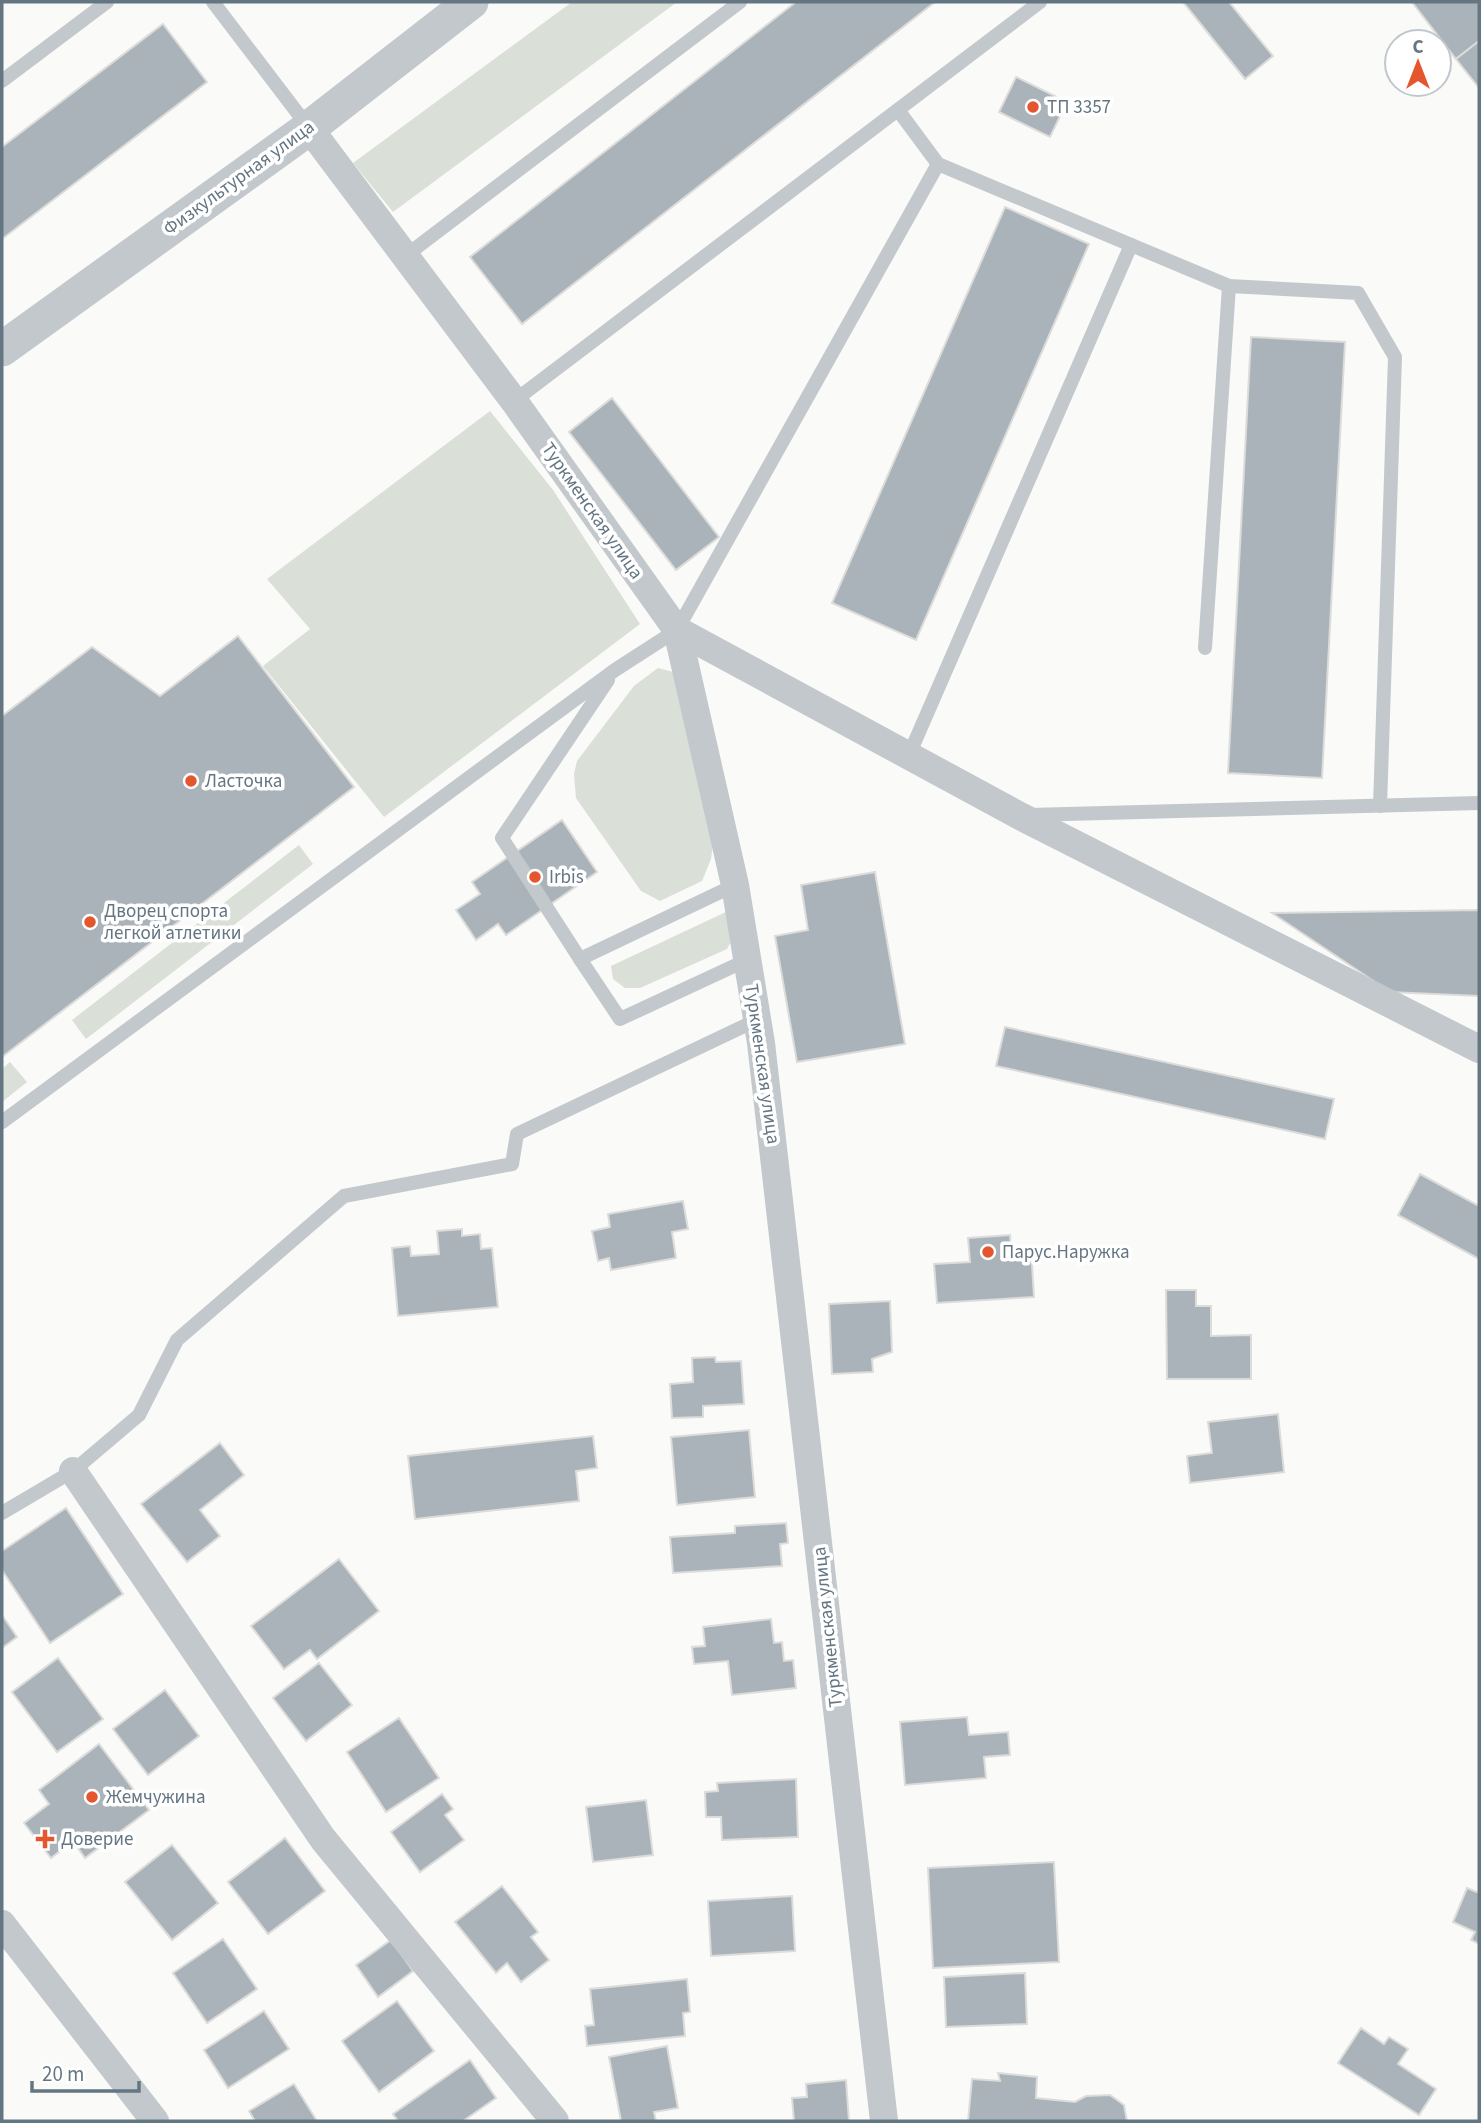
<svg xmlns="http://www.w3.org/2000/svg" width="1481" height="2123" font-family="'Source Sans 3',sans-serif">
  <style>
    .green { fill: #dadfd7 }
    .building { fill: #aab3b9; stroke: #dcdcda; stroke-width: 2 }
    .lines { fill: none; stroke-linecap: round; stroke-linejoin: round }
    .service { stroke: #c3c8cc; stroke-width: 14 }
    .minor { stroke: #c3c8cc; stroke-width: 28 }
    .tertiary { stroke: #c3c8cc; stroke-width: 35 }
    .poi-dot { fill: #e4572e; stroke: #fff; stroke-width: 2.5 }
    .labels { text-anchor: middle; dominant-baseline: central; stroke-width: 7; stroke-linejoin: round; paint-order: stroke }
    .poi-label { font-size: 19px; fill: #657683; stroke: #fff; text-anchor: start }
    .street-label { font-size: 19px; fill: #657683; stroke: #fff }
  </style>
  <rect width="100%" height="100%" fill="#fafaf8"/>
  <g class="green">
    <polygon points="572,2 677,2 393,212 353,163"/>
    <polygon points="490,411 553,490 640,624 384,817 263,666 310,629 267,579"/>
    <polygon points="658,668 677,673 714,836 711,859 702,881 660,901 641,891 576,798 574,774 577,761 634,686"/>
    <polygon points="299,845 313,864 86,1039 72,1020"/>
    <polygon points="728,911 733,938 727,949 640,988 625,988 613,979 611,966"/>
    <polygon points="10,1062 27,1082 2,1102 2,1069"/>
  </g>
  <g class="building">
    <polygon points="796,2 935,2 522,324 470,257"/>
    <polygon points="1183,2 1229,2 1273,56 1245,79"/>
    <polygon points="1412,2 1479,2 1479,41 1456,59"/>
    <polygon points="163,24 207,82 2,239 2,147"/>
    <polygon points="1479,41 1479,88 1456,59"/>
    <polygon points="1016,77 1067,102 1050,137 999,112"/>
    <polygon points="1005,207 1089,244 916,640 832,603"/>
    <polygon points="1251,337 1345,342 1322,778 1228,773"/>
    <polygon points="612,398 719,537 676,570 569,432"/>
    <polygon points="238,636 354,787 2,1057 2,716 92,647 160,696"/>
    <polygon points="562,820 597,872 506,935 498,924 476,940 456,910 480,894 472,882"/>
    <polygon points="875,872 905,1044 797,1062 775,936 808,930 801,885"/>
    <polygon points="1479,910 1479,996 1390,992 1272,913"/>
    <polygon points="1005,1027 1334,1099 1325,1139 996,1066"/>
    <polygon points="1420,1174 1479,1206 1479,1259 1398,1215"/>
    <polygon points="683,1201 688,1229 672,1232 676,1258 611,1270 609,1258 598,1261 592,1231 610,1227 608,1214"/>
    <polygon points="462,1229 462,1236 480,1234 481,1249 492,1248 498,1307 398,1316 392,1248 410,1246 411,1256 439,1254 437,1231"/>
    <polygon points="1010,1235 1011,1249 1031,1248 1034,1297 937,1303 934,1264 970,1262 968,1238"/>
    <polygon points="1166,1290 1196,1290 1196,1306 1211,1306 1211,1336 1251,1335 1251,1379 1167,1379"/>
    <polygon points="890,1301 892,1352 872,1359 873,1372 832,1374 829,1304"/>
    <polygon points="715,1357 716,1362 741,1361 744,1404 703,1406 703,1417 672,1418 670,1384 693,1382 692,1358"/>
    <polygon points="1278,1414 1284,1472 1190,1483 1187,1456 1212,1453 1208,1422"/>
    <polygon points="749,1430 755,1497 677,1505 671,1437"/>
    <polygon points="593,1436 597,1468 576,1471 579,1501 415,1519 408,1456"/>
    <polygon points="220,1443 244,1475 200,1510 220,1536 187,1562 141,1504"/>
    <polygon points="66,1508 123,1594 50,1643 2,1570 2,1551"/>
    <polygon points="786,1523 788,1543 780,1544 782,1566 673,1573 670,1537 735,1533 735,1526"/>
    <polygon points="339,1559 379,1611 317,1659 310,1650 284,1669 251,1626"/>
    <polygon points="2,1615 17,1637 2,1648"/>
    <polygon points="771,1619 774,1643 782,1642 784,1661 793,1660 796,1688 732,1695 728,1661 694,1664 692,1647 705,1646 703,1627"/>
    <polygon points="58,1658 103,1719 57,1752 12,1692"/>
    <polygon points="319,1663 352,1705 306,1741 273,1698"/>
    <polygon points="165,1690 199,1736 148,1775 113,1729"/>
    <polygon points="967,1717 969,1735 1008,1732 1010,1755 984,1757 986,1778 905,1785 900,1722"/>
    <polygon points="399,1718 439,1778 386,1812 347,1752"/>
    <polygon points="99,1744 149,1810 85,1858 73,1841 51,1858 24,1823 49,1804 39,1790"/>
    <polygon points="796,1779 798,1837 722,1840 721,1817 706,1817 705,1792 718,1791 717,1783"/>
    <polygon points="442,1794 453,1809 445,1815 464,1840 420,1872 391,1832"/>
    <polygon points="646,1800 653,1855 593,1862 586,1807"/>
    <polygon points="285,1838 325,1891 268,1934 228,1882"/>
    <polygon points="172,1845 218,1903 172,1940 125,1882"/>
    <polygon points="1054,1862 1059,1962 933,1968 928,1868"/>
    <polygon points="502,1886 538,1932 531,1937 549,1960 521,1982 507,1963 496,1973 455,1922"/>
    <polygon points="1467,1888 1479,1893 1479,1944 1471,1940 1475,1932 1453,1922"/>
    <polygon points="792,1896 795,1951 711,1956 708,1901"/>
    <polygon points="223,1939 257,1989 207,2023 173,1973"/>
    <polygon points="391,1940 413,1971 378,1997 356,1965"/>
    <polygon points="1025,1973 1027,2024 946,2027 944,1977"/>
    <polygon points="687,1979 690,2012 683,2013 685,2036 587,2046 585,2026 594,2025 590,1989"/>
    <polygon points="397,2001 434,2051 379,2092 342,2041"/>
    <polygon points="264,2011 289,2049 228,2088 204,2050"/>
    <polygon points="1361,2028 1384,2044 1389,2037 1408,2049 1398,2064 1436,2089 1419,2115 1338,2063"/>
    <polygon points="667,2046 678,2108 654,2112 656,2121 621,2121 609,2057"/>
    <polygon points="470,2060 496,2098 463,2121 398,2121 393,2114"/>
    <polygon points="998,2073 1037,2077 1036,2098 1075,2102 1086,2096 1110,2095 1124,2105 1127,2121 968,2121 972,2079 1000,2081"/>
    <polygon points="846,2080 849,2121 794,2121 792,2098 807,2097 806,2084"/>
    <polygon points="294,2084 317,2121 255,2121 249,2111"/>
  </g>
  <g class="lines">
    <g class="service">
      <polyline points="213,2 309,128"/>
      <polyline points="2,81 107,2"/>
      <polyline points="898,110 938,164 1229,286 1358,293 1395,357 1380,806"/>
      <polyline points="404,257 740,2"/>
      <polyline points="514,401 1040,2"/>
      <polyline points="1205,648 1229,286"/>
      <polyline points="608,680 502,838 580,959 735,885"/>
      <polyline points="909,755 1131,245"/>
      <polyline points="1029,815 1479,803"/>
      <polyline points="580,959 620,1019 747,960"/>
      <polyline points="2,1122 615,670 677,630 938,164"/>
      <polyline points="2,1513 73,1471 139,1415 177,1340 344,1196 512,1164 517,1134 757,1020"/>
    </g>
    <g class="minor">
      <polyline points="309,128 514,401 677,630 735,885 761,1043 884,2121"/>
      <polyline points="677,630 1020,816 1479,1049"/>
      <polyline points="73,1471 323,1839 555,2121"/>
      <polyline points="2,1924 155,2121"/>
    </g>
    <polyline class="tertiary" points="2,349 309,128 471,2"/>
  </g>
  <g class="poi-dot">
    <circle cx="1033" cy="107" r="7"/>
    <circle cx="191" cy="781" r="7"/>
    <circle cx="535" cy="877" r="7"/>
    <circle cx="90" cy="922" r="7"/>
    <circle cx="988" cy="1252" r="7"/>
    <circle cx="92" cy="1797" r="7"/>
    <path d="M41.5 1828.5h7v7h7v7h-7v7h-7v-7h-7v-7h7z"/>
  </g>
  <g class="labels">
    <g class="poi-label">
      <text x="1047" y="107">ТП 3357</text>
      <text x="205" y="781">Ласточка</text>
      <text x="549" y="877">Irbis</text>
      <text x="104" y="911">Дворец спорта<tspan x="104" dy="22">легкой атлетики</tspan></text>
      <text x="1002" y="1252">Парус.Наружка</text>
      <text x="106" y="1797">Жемчужина</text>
      <text x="61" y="1839">Доверие</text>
    </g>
    <g class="street-label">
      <text transform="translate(239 178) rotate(-36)">Физкультурная улица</text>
      <text transform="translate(592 511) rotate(55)">Туркменская улица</text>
      <text transform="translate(762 1064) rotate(82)">Туркменская улица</text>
      <text transform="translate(828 1627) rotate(-96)">Туркменская улица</text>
    </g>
  </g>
  <rect width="1481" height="2123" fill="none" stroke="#657683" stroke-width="7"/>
  <g transform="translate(1418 63)"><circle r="33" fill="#ffffff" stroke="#c1c8cd" stroke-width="2"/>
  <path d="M0-5L12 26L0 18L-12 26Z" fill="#e4572e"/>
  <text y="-10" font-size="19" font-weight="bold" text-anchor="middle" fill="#657683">С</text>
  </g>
  <path d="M32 2081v10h107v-10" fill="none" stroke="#657683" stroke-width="3.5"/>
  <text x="42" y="2081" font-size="21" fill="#657683" stroke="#ffffff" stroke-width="5" paint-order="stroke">20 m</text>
</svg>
